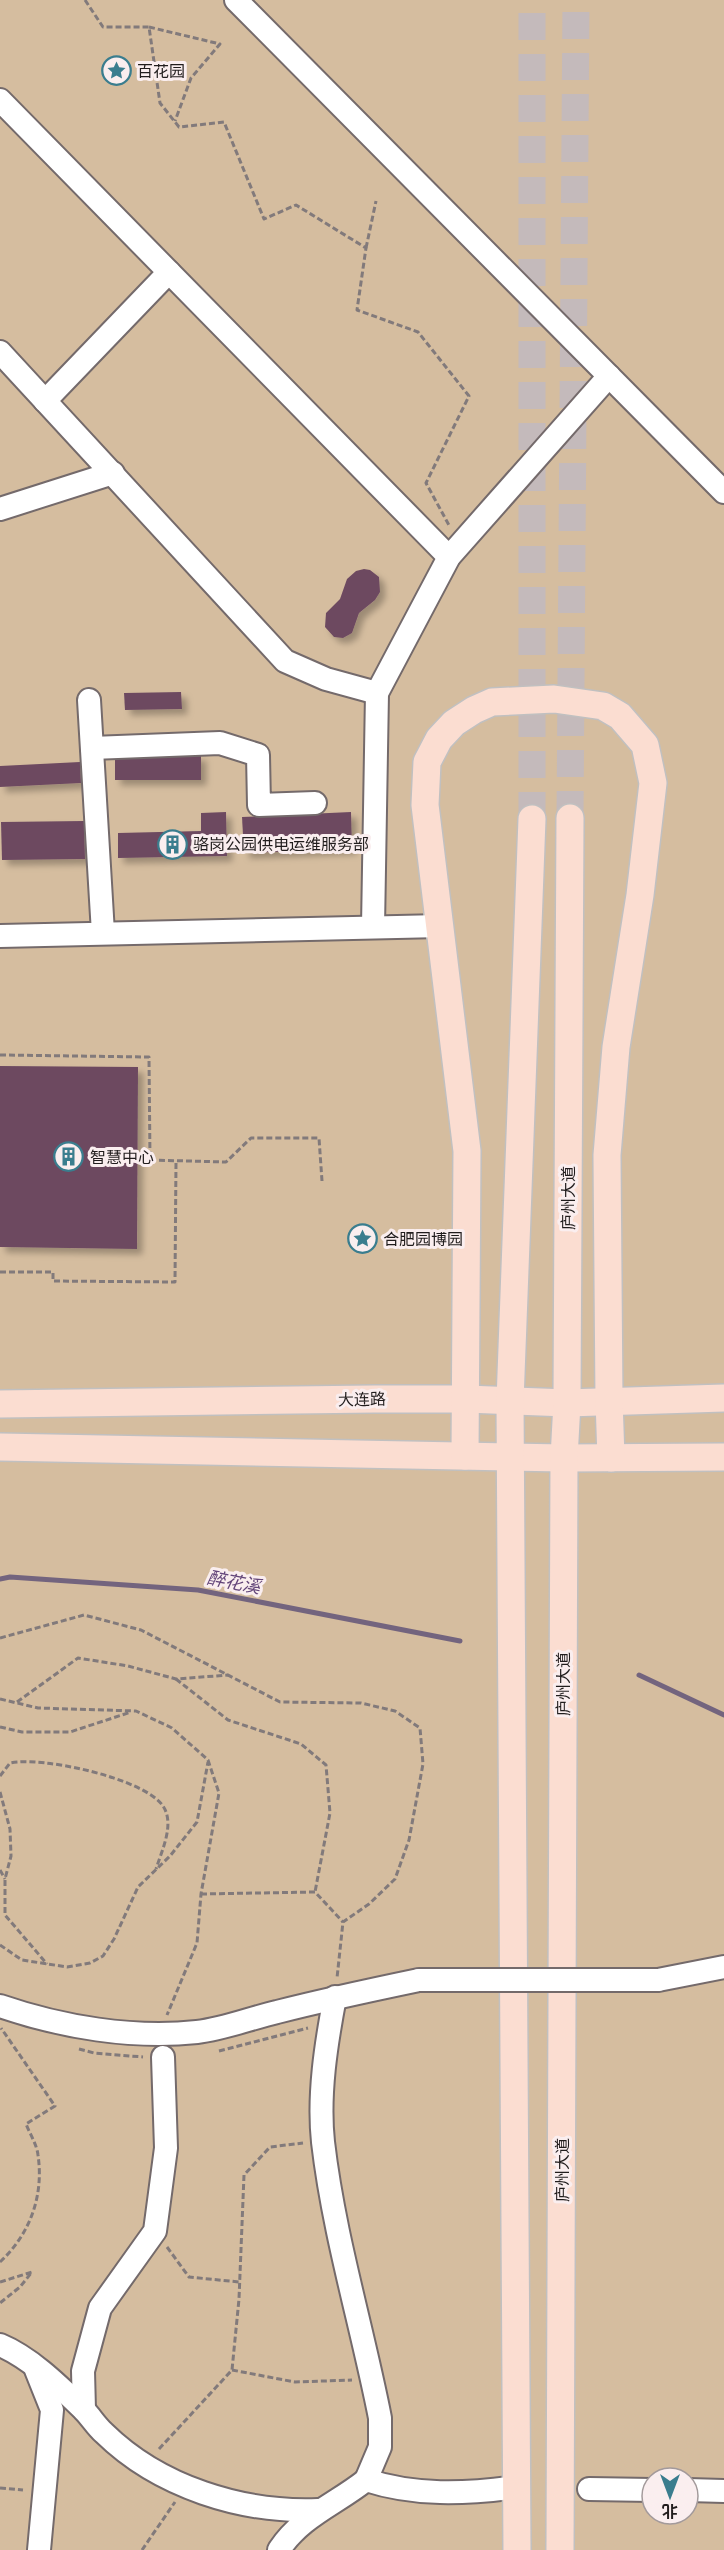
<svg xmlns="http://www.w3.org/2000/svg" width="724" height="2550" font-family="'IBM Plex Sans','Noto Sans SC',sans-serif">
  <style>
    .green { fill: #d5bd9f; fill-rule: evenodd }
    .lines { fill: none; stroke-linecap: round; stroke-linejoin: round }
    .stream { stroke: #73647e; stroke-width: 5 }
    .building { fill: #6d4a61; filter: url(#shadow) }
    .major-tunnel { stroke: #c4babb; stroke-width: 27; stroke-dasharray: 27 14; stroke-linecap: butt }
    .minor-casing { stroke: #746a6b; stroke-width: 26 }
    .major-casing { stroke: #c1c0c0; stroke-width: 30 }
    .path { stroke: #827a7b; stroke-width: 3; stroke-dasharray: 6 3; stroke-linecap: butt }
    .minor { stroke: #fff; stroke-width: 22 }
    .major { stroke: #fbddd1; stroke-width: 27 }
    .minor-bridge-casing { stroke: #746a6b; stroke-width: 26; stroke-linecap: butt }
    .minor-bridge { stroke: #fff; stroke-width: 22 }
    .labels { text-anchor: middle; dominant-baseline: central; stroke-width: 6; stroke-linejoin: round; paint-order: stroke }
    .poi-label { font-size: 16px; fill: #211d1d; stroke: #faeeef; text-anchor: start }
    .street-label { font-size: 16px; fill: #211d1d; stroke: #faeeef }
    .water-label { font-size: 18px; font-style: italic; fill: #64467a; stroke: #faeeef }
  </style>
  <defs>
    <filter id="shadow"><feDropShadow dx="5.5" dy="5.5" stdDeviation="3" flood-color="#0004"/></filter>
  </defs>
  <rect width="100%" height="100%" fill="#ede1e2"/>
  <path class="green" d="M0,0H724V2550H0ZM652,2478H688V2514H652Z"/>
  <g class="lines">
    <g class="stream">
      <polyline points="0,1579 10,1577 198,1590 460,1641"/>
      <polyline points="639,1675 724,1715"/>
    </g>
  </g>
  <g class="building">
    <polygon points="364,569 370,570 379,577 380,592 375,600 359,613 352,633 343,638 334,637 325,627 326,613 340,599 347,579 356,571"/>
    <polygon points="181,692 182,709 125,710 124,693"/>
    <rect x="115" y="755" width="86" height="25"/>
    <polygon points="80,762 81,783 0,787 0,766"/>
    <polygon points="226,812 227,856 118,858 118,833 201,831 201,813"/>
    <polygon points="351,812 352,849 244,853 242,817"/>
    <polygon points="84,821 85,859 2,860 1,822"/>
    <polygon points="0,1066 138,1067 137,1249 0,1247"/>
  </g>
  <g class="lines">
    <g class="major-tunnel">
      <polyline points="570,818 576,0"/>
      <polyline points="532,819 532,0"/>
    </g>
    <defs>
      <g id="minor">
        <polyline points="236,0 724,492"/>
        <polyline points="0,100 449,557"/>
        <polyline points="0,352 285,661 326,679 377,693"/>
        <polyline points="45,401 169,272"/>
        <polyline points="0,509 113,473"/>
        <polyline points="89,700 103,933"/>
        <polyline points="92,748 220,743 258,755 259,805 315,803"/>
        <polyline points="373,927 377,693 449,557 609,376"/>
        <polyline points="0,936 441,926"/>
        <polyline points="658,1980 724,1967"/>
        <path d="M335,1997C326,2044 318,2095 323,2142C334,2236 362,2326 380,2418V2447L366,2480"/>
        <path d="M0,2006C61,2027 133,2039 197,2032C224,2029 251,2018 277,2012C324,2000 371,1990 419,1980"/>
        <path d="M0,2345C31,2358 59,2386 83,2409C91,2417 96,2426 104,2433C159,2487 242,2513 318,2510"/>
        <polyline points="36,2370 52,2410 39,2550"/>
        <polyline points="84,2410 83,2371 100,2308 155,2231 166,2148 163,2057"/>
        <polyline points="589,2489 652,2490"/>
        <polyline points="688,2490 724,2491"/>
        <path d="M279,2550C300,2517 336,2504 366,2480C415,2496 465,2494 516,2487"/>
      </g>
      <g id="major">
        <polyline points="0,1404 374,1399 467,1399 567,1403 724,1398"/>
        <polyline points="0,1447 564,1458 724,1457"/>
        <polyline points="465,1456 467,1151 425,805 427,762 439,739 454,723 474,710 492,702 554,699 603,706 620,716 645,745 653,783 640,895 616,1047 607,1155 609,1400 611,1458"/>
        <polyline points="517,2550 510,1401 532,819"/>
        <polyline points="560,2550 564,1458 567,1403 570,818"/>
      </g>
    </defs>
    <use href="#minor" class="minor-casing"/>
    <use href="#major" class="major-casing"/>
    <g class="path">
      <polyline points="85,0 103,27 149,27 160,103 179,127 224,122 264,219 296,205 366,248 357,310 418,332 469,396 426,483 450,527"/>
      <polyline points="149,27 220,44 191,78 175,121"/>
      <polyline points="366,248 376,201"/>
      <polyline points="0,1055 149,1057 150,1160 226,1162 251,1138 319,1138 322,1181"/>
      <polyline points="0,1272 53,1272 53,1281 175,1282 176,1161"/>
      <polyline points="0,1638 84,1615 141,1630 280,1702 361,1703 395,1711 420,1728 423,1764 409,1840 395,1879 369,1904 343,1922 337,1978"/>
      <polyline points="176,1679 228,1720 301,1744 326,1765 330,1813 315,1892"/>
      <polyline points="0,1699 38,1708 136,1711 172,1728 208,1760 219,1793 201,1894 197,1943 167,2015"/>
      <polyline points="17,1702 78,1658 128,1666 176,1679 228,1675"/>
      <polyline points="0,1727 22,1732 70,1732 131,1712"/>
      <path d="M0,1776L10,1763C41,1756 144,1778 163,1806C175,1824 162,1850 156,1869"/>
      <polyline points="0,1792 10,1829 11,1856 5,1879 5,1915 47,1964"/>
      <polyline points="0,1870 5,1879"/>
      <polyline points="201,1894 315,1892 343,1922"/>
      <polyline points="0,1945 22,1960 67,1967 90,1963 103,1956 114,1939 138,1887 170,1856 197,1822 208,1762"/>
      <polyline points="79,2049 94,2053 143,2057"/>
      <polyline points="219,2051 308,2028"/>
      <polyline points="167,2247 189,2277 239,2282"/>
      <path d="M0,2262C30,2234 44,2196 38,2155C37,2145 30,2134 26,2124L55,2106L1,2028"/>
      <polyline points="0,2282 32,2272 20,2287 0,2303"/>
      <polyline points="232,2370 295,2382 352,2380"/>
      <polyline points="159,2449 232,2370 239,2299 244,2175 270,2147 303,2143"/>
      <polyline points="0,2488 23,2490"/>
      <polyline points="142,2550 175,2502"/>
    </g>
    <use href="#minor" class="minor"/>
    <use href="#major" class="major"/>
    <defs>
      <polyline id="minor-bridge" points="419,1980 658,1980"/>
    </defs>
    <use href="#minor-bridge" class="minor-bridge-casing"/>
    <use href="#minor-bridge" class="minor-bridge"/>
  </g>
  <defs>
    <symbol id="sight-ring" viewBox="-11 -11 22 22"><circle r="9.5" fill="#faeeef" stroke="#3a7d8e" stroke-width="1.5"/><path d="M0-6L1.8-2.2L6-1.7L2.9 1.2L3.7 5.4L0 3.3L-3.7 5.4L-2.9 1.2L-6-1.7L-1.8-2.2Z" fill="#3a7d8e"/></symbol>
    <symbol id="building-ring" viewBox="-11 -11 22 22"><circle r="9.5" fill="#faeeef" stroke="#3a7d8e" stroke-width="1.5"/><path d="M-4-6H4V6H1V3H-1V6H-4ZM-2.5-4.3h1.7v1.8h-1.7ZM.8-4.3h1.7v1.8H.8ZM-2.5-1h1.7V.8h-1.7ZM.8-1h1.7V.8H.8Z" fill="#3a7d8e"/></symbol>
  </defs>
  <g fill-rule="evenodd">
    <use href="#sight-ring" x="100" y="54" width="33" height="33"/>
    <use href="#building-ring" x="156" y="828" width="33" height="33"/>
    <use href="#building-ring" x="52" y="1140" width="33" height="33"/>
    <use href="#sight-ring" x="346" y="1222" width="33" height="33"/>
  </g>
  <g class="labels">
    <g class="poi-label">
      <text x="137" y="71">百花园</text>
      <text x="193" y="844">骆岗公园供电运维服务部</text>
      <text x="90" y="1157">智慧中心</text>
      <text x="383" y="1239">合肥园博园</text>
    </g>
    <g class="street-label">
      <text transform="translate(568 1198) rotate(-90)">庐州大道</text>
      <text transform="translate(362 1399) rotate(-1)">大连路</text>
      <text transform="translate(563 1684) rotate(-90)">庐州大道</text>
      <text transform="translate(562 2170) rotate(-90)">庐州大道</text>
    </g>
    <g class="water-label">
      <text transform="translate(234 1582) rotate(11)">醉花溪</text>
    </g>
  </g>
  <g transform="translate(670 2496) rotate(180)"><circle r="28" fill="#faeeef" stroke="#a39a9b" stroke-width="1.5"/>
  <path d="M0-4.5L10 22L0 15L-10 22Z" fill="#3a7d8e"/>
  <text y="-9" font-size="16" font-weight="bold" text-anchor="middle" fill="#211d1d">北</text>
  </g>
</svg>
